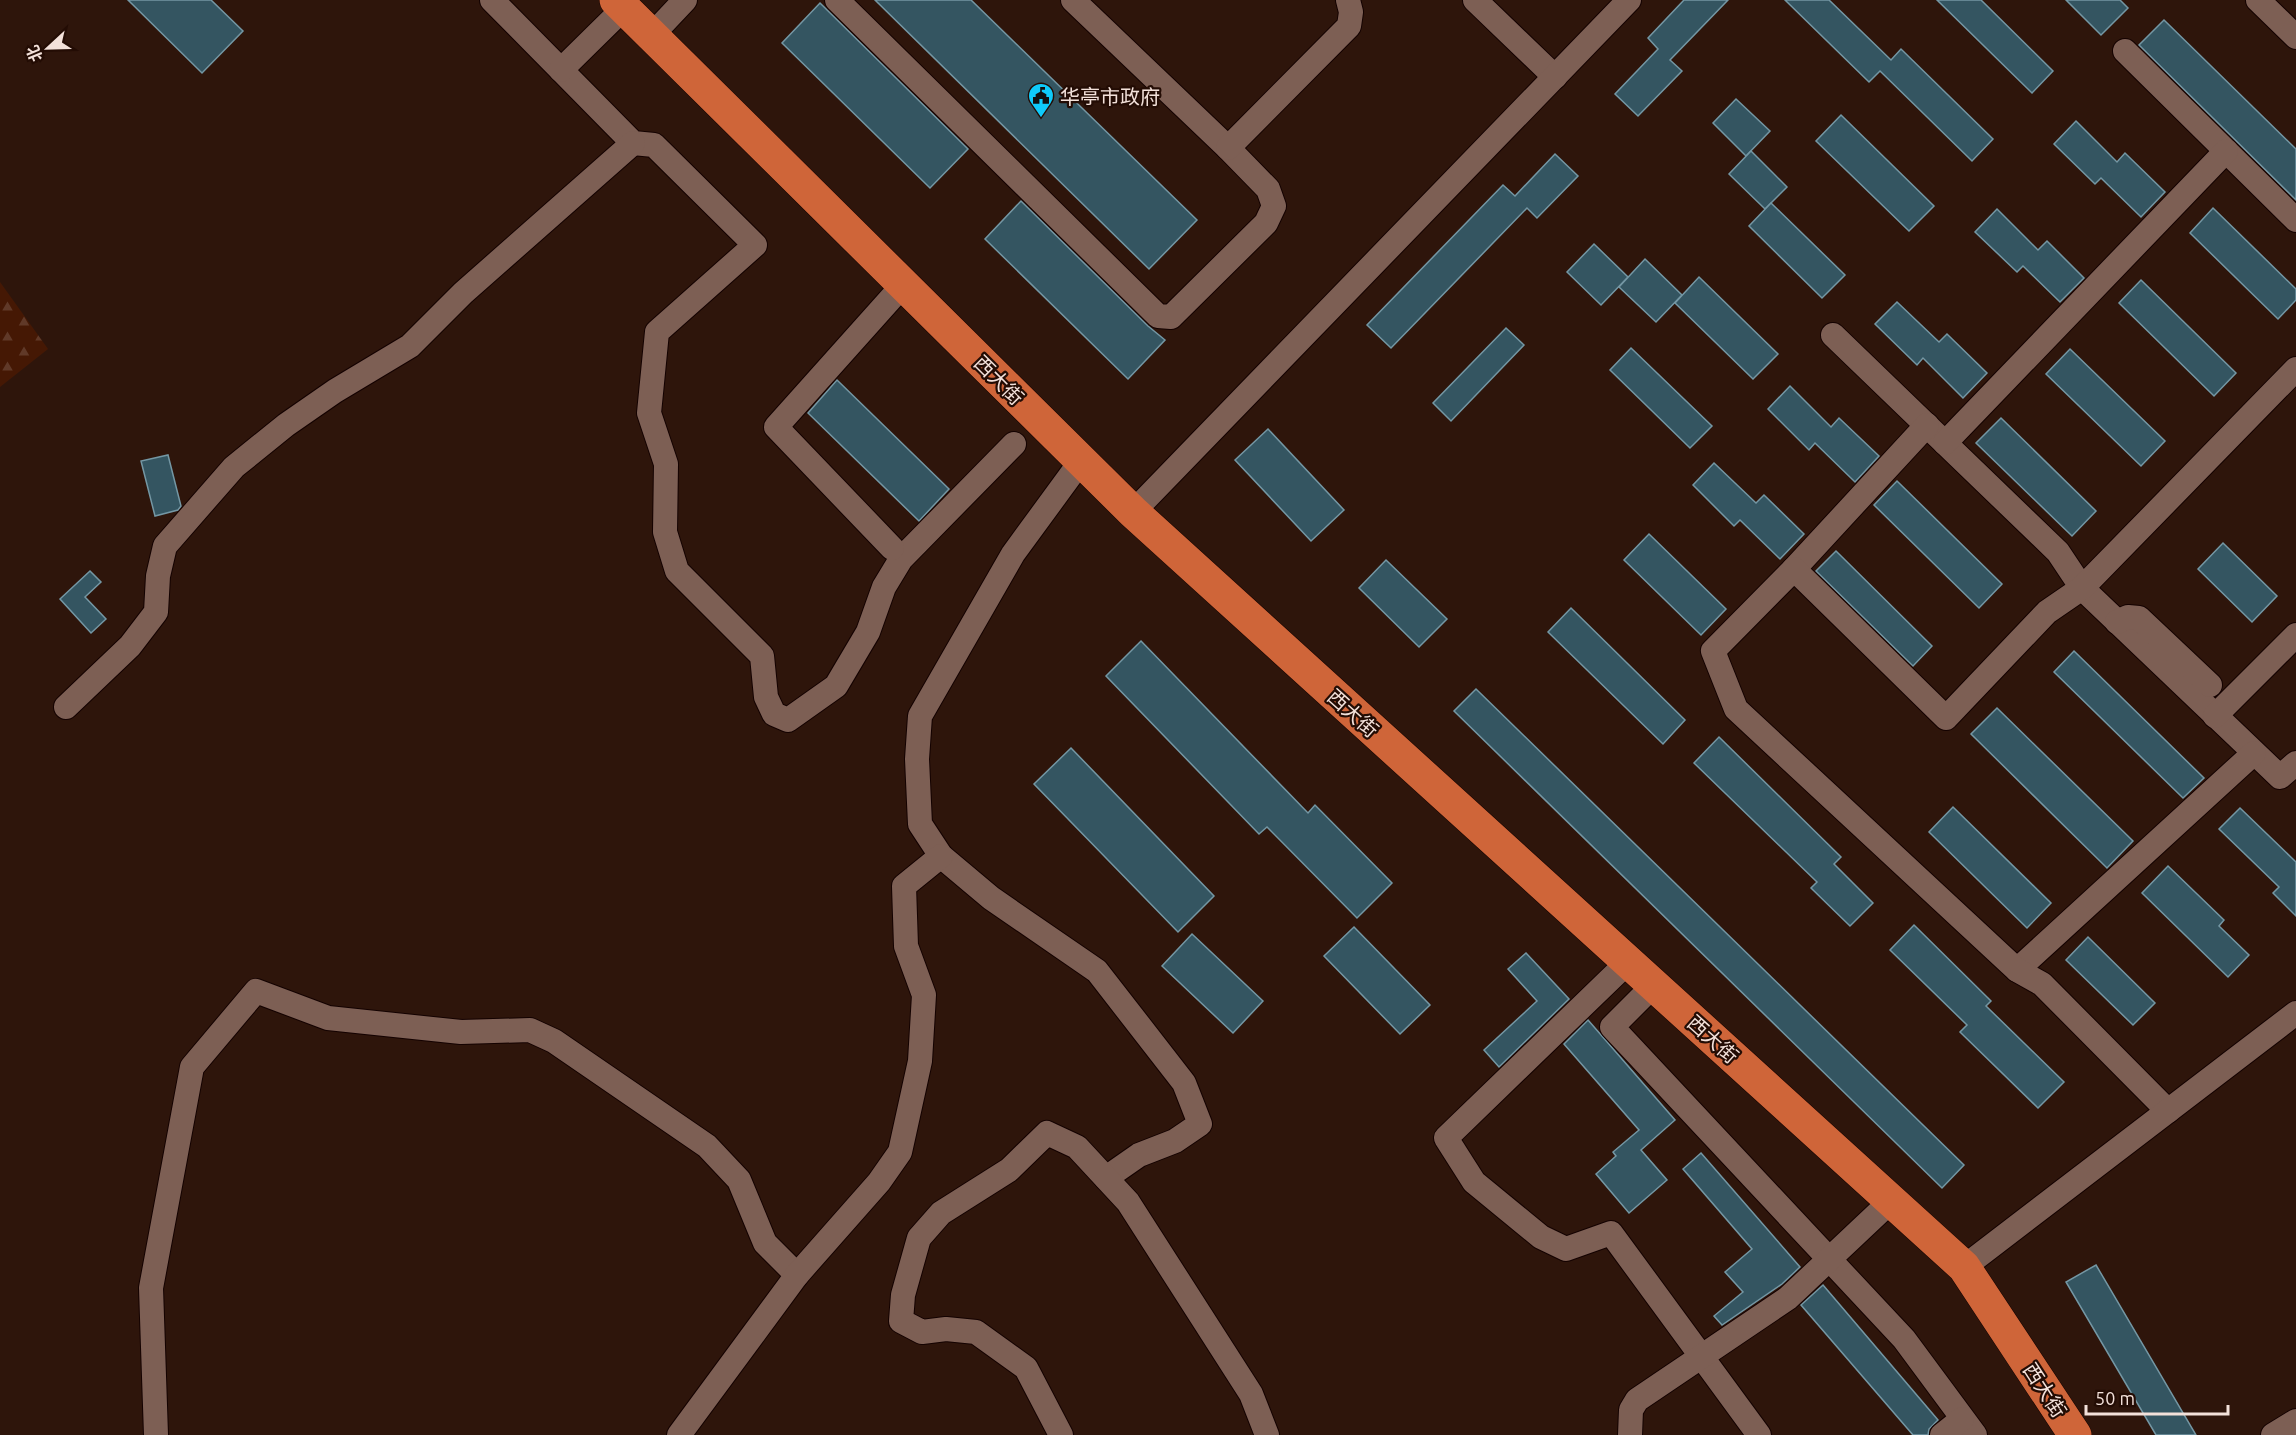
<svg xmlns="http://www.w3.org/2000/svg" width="2296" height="1435" font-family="Ubuntu,'Noto Sans SC',sans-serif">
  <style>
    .forest { fill: url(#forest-firs) }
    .building { fill: #345561; stroke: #7497a4; stroke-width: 1.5 }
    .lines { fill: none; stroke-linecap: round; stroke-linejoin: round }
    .minor-casing { stroke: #140200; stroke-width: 26 }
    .highway-casing { stroke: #140200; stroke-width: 34 }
    .minor { stroke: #7d5f54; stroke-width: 24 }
    .highway { stroke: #cf6539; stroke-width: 33 }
    .labels { text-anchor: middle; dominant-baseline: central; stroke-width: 4.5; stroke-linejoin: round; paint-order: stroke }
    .poi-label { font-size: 20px; fill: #f3e1da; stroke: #230c04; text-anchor: start }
    .street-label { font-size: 20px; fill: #f3e1da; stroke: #230c04 }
  </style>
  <defs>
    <pattern id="forest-firs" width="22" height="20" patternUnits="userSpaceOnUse" patternTransform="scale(1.5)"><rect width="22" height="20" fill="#451804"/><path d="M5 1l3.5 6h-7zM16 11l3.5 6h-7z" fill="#603928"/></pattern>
  </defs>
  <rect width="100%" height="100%" fill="#2e150b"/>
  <polygon class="forest" points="0,282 48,349 0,387"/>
  <g class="building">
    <polygon points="128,0 211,0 243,31 202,73"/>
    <polygon points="875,0 971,0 1197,220 1149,269"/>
    <polygon points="1684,0 1728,0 1670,60 1682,71 1638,116 1615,94 1658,49 1648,38"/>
    <polygon points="1785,0 1829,0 1891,60 1901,49 1993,139 1972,161 1880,71 1869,82"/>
    <polygon points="1937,0 1981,0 2053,71 2032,93"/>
    <polygon points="2066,0 2120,0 2128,8 2101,35"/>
    <polygon points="820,3 968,149 930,188 782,43"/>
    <polygon points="2164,20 2296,149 2296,200 2139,45"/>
    <polygon points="1736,99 1770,131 1746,156 1713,123"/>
    <polygon points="1841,115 1934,206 1909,231 1816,141"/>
    <polygon points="2076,121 2117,162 2125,153 2165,192 2141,217 2101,178 2095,184 2054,144"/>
    <polygon points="1751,151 1787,187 1765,209 1729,174"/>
    <polygon points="1555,154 1578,176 1537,218 1527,208 1391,348 1367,325 1503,185 1515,196"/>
    <polygon points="1021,201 1148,326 1165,340 1128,379 985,239"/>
    <polygon points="1771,203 1845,275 1822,298 1749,226"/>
    <polygon points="2213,208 2296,289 2296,300 2278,319 2190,233"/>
    <polygon points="1997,209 2038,250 2047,241 2084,278 2060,302 2023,266 2017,272 1975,232"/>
    <polygon points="1594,244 1628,277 1601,305 1567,272"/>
    <polygon points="1645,259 1682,295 1656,322 1619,287"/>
    <polygon points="1699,277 1778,354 1753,379 1675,303"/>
    <polygon points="2141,280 2236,373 2214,396 2119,303"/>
    <polygon points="1897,302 1939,342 1947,334 1987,373 1963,398 1923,358 1917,365 1875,324"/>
    <polygon points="1506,328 1524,345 1451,421 1433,403"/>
    <polygon points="1631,348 1712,426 1690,448 1610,370"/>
    <polygon points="2070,349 2165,441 2141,466 2046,374"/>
    <polygon points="837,380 949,489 919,521 808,413"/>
    <polygon points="1790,386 1831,427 1839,418 1879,456 1855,482 1815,443 1809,450 1768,409"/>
    <polygon points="2001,418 2096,511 2072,536 1976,443"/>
    <polygon points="1268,429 1344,510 1311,541 1235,460"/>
    <polygon points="168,455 181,506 178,510 155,516 141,461"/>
    <polygon points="1714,463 1756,503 1764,495 1804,534 1780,559 1740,520 1734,526 1693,485"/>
    <polygon points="1897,481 2002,584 1979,608 1874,505"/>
    <polygon points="1649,534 1726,609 1701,635 1624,560"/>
    <polygon points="2223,543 2277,596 2252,622 2198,569"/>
    <polygon points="1836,551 1932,646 1913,666 1816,571"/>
    <polygon points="1386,560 1447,619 1419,647 1359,588"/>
    <polygon points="90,571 101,582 85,597 106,619 91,633 60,599"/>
    <polygon points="1571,608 1685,720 1663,744 1548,632"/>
    <polygon points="1141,641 1308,813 1315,805 1392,883 1357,918 1267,827 1259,834 1106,676"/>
    <polygon points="2074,651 2204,778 2183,798 2054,672"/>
    <polygon points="1476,689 1964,1165 1942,1188 1454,711"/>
    <polygon points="1997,708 2133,841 2107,868 1971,734"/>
    <polygon points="1719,737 1841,857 1834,864 1873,903 1850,926 1811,888 1817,882 1694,763"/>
    <polygon points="1071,748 1214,896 1178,932 1034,784"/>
    <polygon points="1953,807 2051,903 2027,928 1929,832"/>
    <polygon points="2240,808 2296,862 2296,916 2273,893 2279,887 2219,829"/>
    <polygon points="2168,866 2224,920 2219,926 2249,955 2228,977 2142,893"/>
    <polygon points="1914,925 1991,1001 1986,1006 2064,1082 2038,1108 1960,1032 1967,1025 1890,950"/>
    <polygon points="1354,927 1430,1005 1400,1034 1324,956"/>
    <polygon points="1192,934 1263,1001 1233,1033 1162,966"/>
    <polygon points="2088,937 2155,1003 2133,1025 2066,960"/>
    <polygon points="1526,953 1569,999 1499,1067 1484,1050 1537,1001 1508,969"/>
    <polygon points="1588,1020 1675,1120 1641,1150 1667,1180 1629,1213 1596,1174 1616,1156 1613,1152 1639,1130 1564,1044"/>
    <polygon points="1701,1153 1800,1267 1782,1284 1722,1325 1714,1316 1743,1292 1725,1272 1752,1249 1683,1169"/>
    <polygon points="2096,1265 2196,1435 2156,1435 2066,1282"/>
    <polygon points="1823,1285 1938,1420 1929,1429 1928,1435 1913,1435 1801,1305"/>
  </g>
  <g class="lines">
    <defs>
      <g id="minor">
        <polyline points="492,0 633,143 654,145 755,245 657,332 649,413 666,464 665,532 677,571 762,656 766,697 774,714 788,720 836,686 868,632 884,587 901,559 1014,444"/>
        <polyline points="837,0 1158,316 1171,317 1266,223 1274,206 1268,189 1228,148 1073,0"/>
        <polyline points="1475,0 1555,77"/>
        <polyline points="2258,0 2296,37"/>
        <polyline points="652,35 685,0"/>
        <polyline points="2125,51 2296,220"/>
        <polyline points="561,70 624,8"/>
        <polyline points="1228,148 1349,26 1351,12 1348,0"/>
        <polyline points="1833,335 2058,552 2082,588 2280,777 2296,763"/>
        <polyline points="1945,443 2226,151"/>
        <polyline points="1081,461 1013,554 920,716 917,759 920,824 941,856 991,898 1097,971 1184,1083 1200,1124 1175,1141 1139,1155 1106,1178"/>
        <polyline points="1133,512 1629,0"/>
        <polyline points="892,548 776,427 903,285"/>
        <polyline points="1794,569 1927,425"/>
        <polyline points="2117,622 2128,617 2139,618 2210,685"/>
        <polyline points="66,707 130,646 156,612 158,576 165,546 234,467 286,425 335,391 410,346 463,293 633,143"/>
        <polyline points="2215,716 2296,635"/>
        <polyline points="1628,962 1446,1138 1474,1182 1541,1237 1566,1249 1611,1233 1759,1435"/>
        <polyline points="2017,970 2254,753"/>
        <polyline points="1654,985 1612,1027 1904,1339 1975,1435"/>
        <polyline points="2168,1111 2042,984 2017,970 1736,709 1713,651 1794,569 1946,718 2047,612 2082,588 2296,369"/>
        <polyline points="1964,1267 2296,1013"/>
        <polyline points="156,1435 151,1288 192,1067 256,991 328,1018 461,1032 530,1030 554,1041 707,1146 739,1180 765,1243 797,1275"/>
        <polyline points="679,1435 797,1275 879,1182 900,1152 920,1061 924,995 906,946 904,886 941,856"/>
        <polyline points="1061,1435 1026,1368 976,1332 946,1329 922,1332 901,1321 903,1295 919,1238 941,1213 1009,1170 1047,1133 1077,1147 1128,1202 1251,1394 1267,1435"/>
        <polyline points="1630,1435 1631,1410 1637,1400 1788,1298 1891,1201"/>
        <polyline points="1942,1435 1962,1419"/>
        <polyline points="2273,1435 2296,1421"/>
      </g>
      <polyline id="highway" points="616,0 1133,512 1964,1267 2075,1435"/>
    </defs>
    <use href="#minor" class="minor-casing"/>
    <use href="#highway" class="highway-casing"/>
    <use href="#minor" class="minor"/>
    <use href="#highway" class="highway"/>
  </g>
  <defs>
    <symbol id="civic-pin" viewBox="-11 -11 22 30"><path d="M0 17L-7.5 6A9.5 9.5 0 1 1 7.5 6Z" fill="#0fcafa" stroke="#230c04"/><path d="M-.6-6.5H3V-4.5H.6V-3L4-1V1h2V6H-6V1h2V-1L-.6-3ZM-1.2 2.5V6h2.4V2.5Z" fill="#111"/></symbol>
  </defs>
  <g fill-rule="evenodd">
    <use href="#civic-pin" x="1026" y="81" width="30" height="40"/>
  </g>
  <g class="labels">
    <g class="poi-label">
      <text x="1060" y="96">华亭市政府</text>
    </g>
    <g class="street-label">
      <text transform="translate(999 380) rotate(45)">西大街</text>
      <text transform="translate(1353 713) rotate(42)">西大街</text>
      <text transform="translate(1713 1039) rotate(42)">西大街</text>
      <text transform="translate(2045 1390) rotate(57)">西大街</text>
    </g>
  </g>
  <g transform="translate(48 48) rotate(248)" stroke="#230c04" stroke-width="4.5" paint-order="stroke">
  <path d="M0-4.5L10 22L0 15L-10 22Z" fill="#f3e1da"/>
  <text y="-9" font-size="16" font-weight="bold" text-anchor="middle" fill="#f3e1da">北</text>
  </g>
  <path d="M2086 1405v9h142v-9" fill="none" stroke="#f3e1da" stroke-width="3"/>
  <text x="2095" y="1405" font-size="18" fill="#f3e1da" stroke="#230c04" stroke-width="4.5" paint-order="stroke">50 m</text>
</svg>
